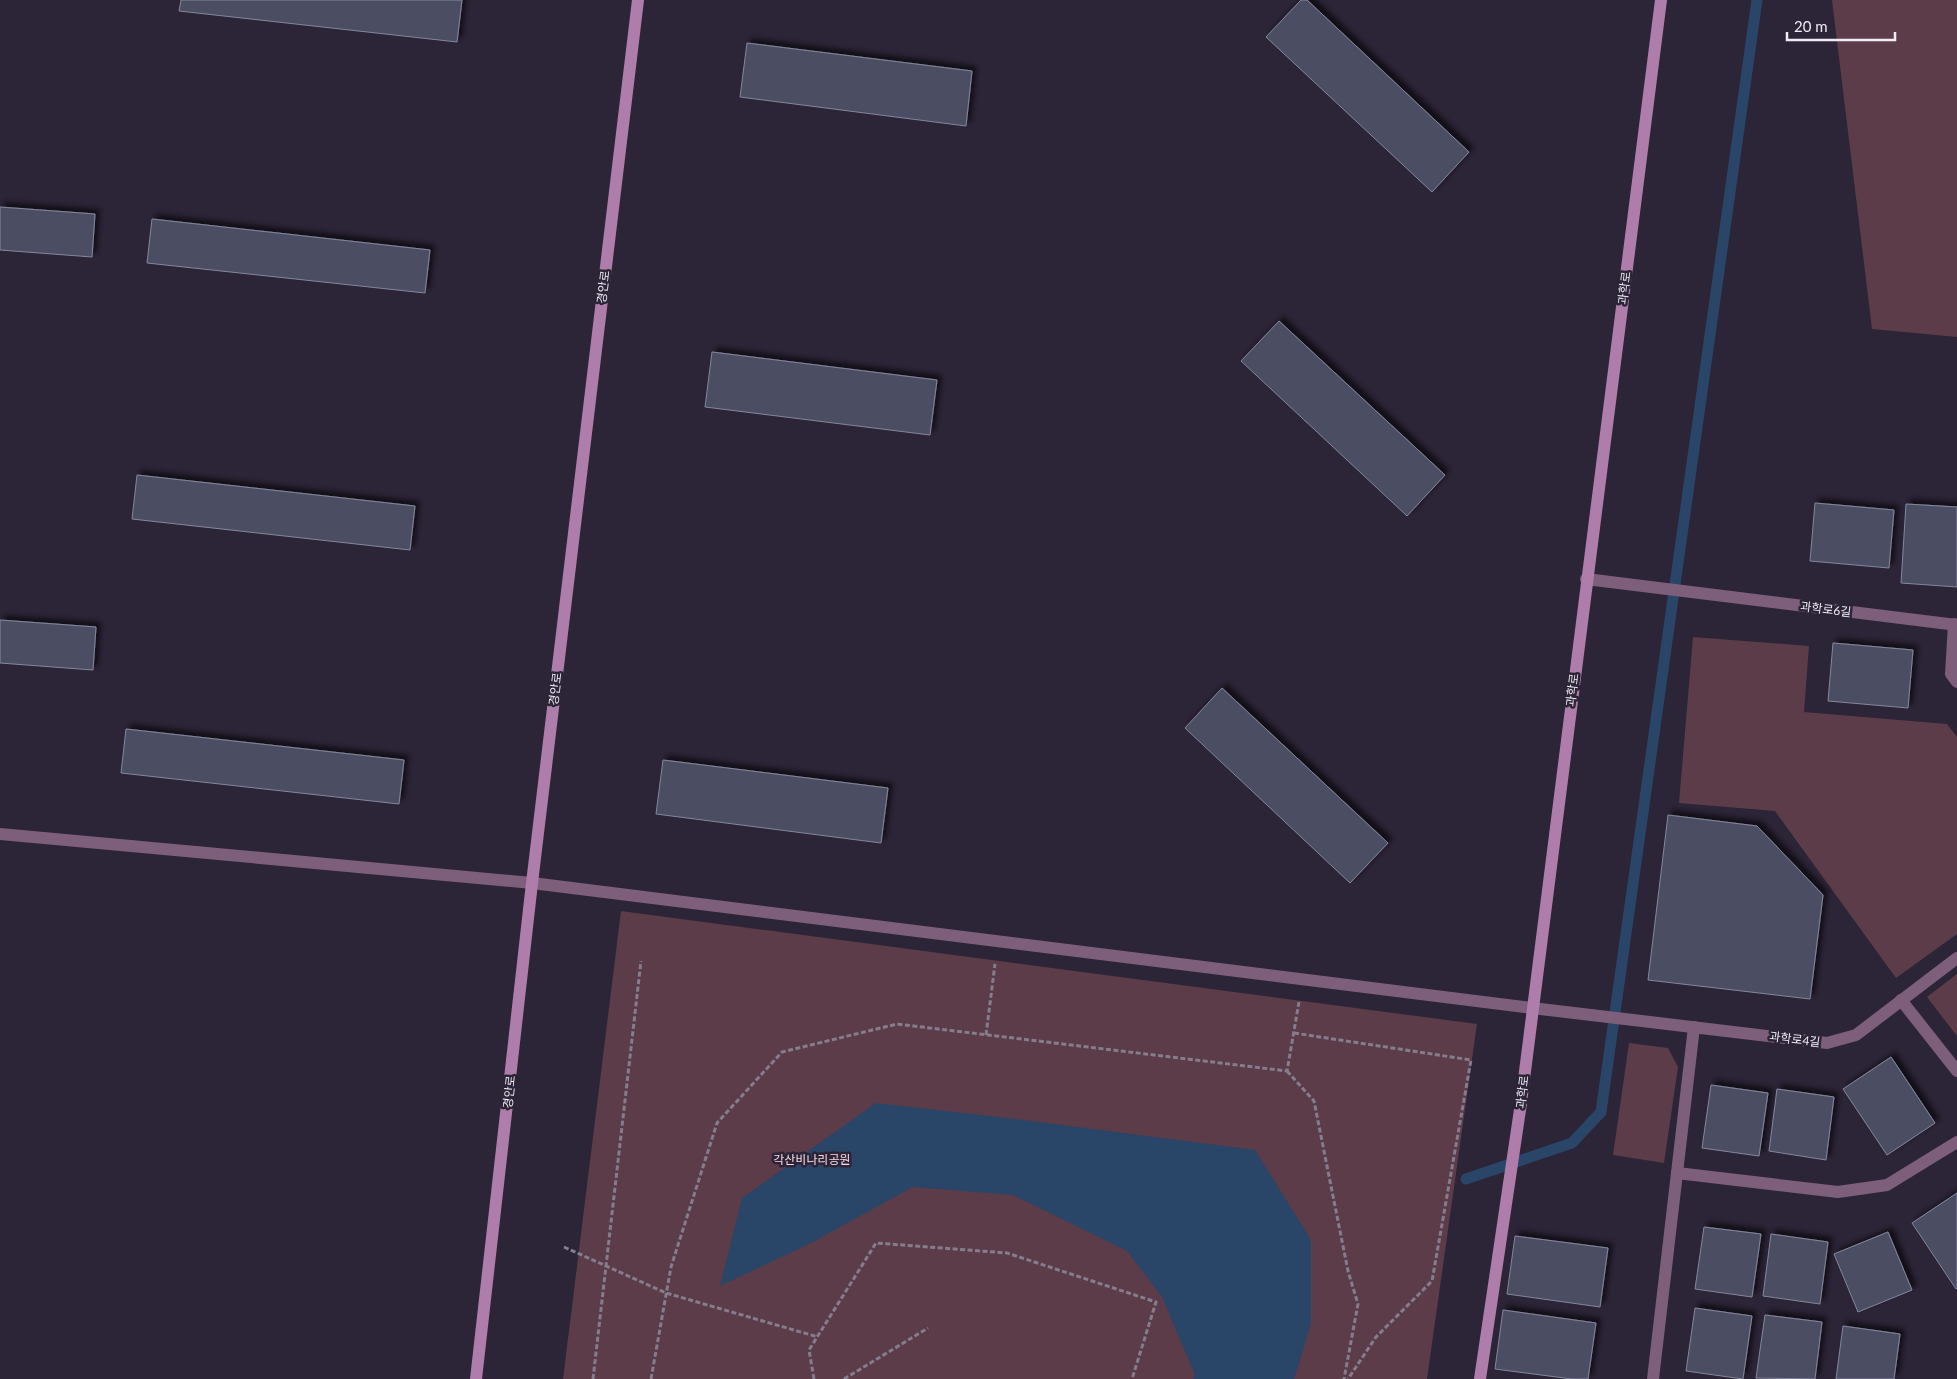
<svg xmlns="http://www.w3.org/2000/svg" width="1957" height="1379" font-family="Lato,'Noto Sans KR',sans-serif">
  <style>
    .green { fill: #5c3c48 }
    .water { fill: #294567 }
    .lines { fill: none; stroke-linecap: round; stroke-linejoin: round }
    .stream { stroke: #294567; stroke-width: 11 }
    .building { fill: #4b4d62; stroke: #84879e; filter: url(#shadow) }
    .path { stroke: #847d8d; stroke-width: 3; stroke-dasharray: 5 2.5; stroke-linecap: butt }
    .street { stroke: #7e5f7b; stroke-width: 12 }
    .secondary { stroke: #ae7daa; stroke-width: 12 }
    .labels { text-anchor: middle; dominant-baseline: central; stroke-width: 5; stroke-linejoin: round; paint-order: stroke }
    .street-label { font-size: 12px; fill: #efeaf6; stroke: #2c2437 }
    .park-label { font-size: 12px; fill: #f9d9e4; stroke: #2c2437 }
  </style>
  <defs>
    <filter id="shadow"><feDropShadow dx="4.5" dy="-4.5" stdDeviation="2.5" flood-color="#0009"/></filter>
  </defs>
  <rect width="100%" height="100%" fill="#2c2437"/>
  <g class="green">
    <polygon points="1832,0 1957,0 1957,337 1872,329"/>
    <polygon points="1693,637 1809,646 1804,712 1947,724 1957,737 1957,934 1896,978 1775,811 1679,803"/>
    <polygon points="621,911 1477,1024 1427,1379 563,1379"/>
    <polygon points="1957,974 1957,1036 1927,997"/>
    <polygon points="1629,1043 1668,1048 1678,1067 1664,1163 1613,1155"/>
  </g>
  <polygon class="water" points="876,1103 1016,1119 1255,1150 1311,1240 1311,1324 1294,1379 1193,1379 1195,1375 1162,1297 1127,1251 1013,1195 913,1187 811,1243 720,1286 742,1198"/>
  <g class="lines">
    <polyline class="stream" points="1466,1179 1572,1143 1601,1112 1757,0"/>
  </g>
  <g class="building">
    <polygon points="181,0 462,0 457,42 179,11"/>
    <polygon points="1301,0 1307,0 1469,152 1432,192 1266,37"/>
    <polygon points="747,43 972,71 966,126 740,97"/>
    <polygon points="0,207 95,214 92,257 0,250"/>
    <polygon points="152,219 430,250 425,293 147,263"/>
    <polygon points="1279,321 1445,475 1407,516 1241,361"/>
    <polygon points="712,352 937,380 930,435 705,407"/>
    <polygon points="137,475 415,506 410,550 132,519"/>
    <polygon points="1815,503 1894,510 1889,568 1810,561"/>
    <polygon points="1906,504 1957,507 1957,587 1901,583"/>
    <polygon points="0,620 96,627 93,670 0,663"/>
    <polygon points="1833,643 1913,650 1908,708 1828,701"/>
    <polygon points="1222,688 1388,843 1350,883 1185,728"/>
    <polygon points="126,729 404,760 399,804 121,773"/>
    <polygon points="663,760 888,788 881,843 656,814"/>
    <polygon points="1668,815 1757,826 1823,895 1810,999 1648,980"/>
    <polygon points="1891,1057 1935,1123 1887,1155 1843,1089"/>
    <polygon points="1711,1085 1768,1093 1759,1156 1702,1148"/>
    <polygon points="1777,1089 1834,1097 1826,1160 1769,1151"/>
    <polygon points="1957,1193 1957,1288 1956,1289 1912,1223"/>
    <polygon points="1704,1227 1761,1234 1752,1297 1695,1289"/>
    <polygon points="1888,1232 1912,1290 1858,1312 1834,1254"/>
    <polygon points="1771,1234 1828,1242 1820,1304 1763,1296"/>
    <polygon points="1515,1236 1608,1248 1600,1307 1507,1294"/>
    <polygon points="1695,1308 1752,1316 1743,1379 1686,1371"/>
    <polygon points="1503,1310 1596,1323 1588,1379 1572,1379 1495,1369"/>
    <polygon points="1765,1315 1822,1322 1815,1379 1756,1378"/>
    <polygon points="1843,1326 1900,1334 1894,1379 1836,1379"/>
  </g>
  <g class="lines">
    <g class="path">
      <polyline points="1294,1033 1471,1060 1432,1281 1376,1337 1348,1379"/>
      <polyline points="986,1035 995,964"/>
      <polyline points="1287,1071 1314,1101 1348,1271 1358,1304 1344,1379"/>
      <polyline points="564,1247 666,1293 818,1337"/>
      <polyline points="593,1379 641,961"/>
      <polyline points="651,1379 671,1267 717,1123 782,1052 897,1024 1287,1071 1299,1002"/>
      <polyline points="814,1379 809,1350 876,1243 1007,1253 1156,1302 1132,1379"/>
      <polyline points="844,1379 928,1328"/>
    </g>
    <g class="street">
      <polyline points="1586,579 1957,625"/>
      <polyline points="1954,624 1951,674 1957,682"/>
      <polyline points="0,834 532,883 1532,1008 1827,1043 1856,1035 1957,958"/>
      <polyline points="1901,1000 1957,1071"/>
      <polyline points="1677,1173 1838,1192 1887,1185 1957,1142"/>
      <polyline points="1653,1379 1694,1027"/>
    </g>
    <g class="secondary">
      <polyline points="476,1379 532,883 638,0"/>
      <polyline points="1480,1379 1521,1103 1661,0"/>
    </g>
  </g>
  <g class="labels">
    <g class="street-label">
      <text transform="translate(603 287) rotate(-83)">경안로</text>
      <text transform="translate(1624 288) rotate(-83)">과학로</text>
      <text transform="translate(1826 609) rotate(7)">과학로6길</text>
      <text transform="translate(555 689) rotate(-83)">경안로</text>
      <text transform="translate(1572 690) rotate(-83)">과학로</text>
      <text transform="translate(1795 1039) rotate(7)">과학로4길</text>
      <text transform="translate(509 1092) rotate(-84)">경안로</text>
      <text transform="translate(1522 1092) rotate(-83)">과학로</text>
    </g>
    <g class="park-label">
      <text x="812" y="1159">각산비나리공원</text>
    </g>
  </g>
  <path d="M1787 32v8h108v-8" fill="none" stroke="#efeaf6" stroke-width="2.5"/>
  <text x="1794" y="32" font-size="15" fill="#efeaf6" stroke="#2c2437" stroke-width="4" paint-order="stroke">20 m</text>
</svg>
